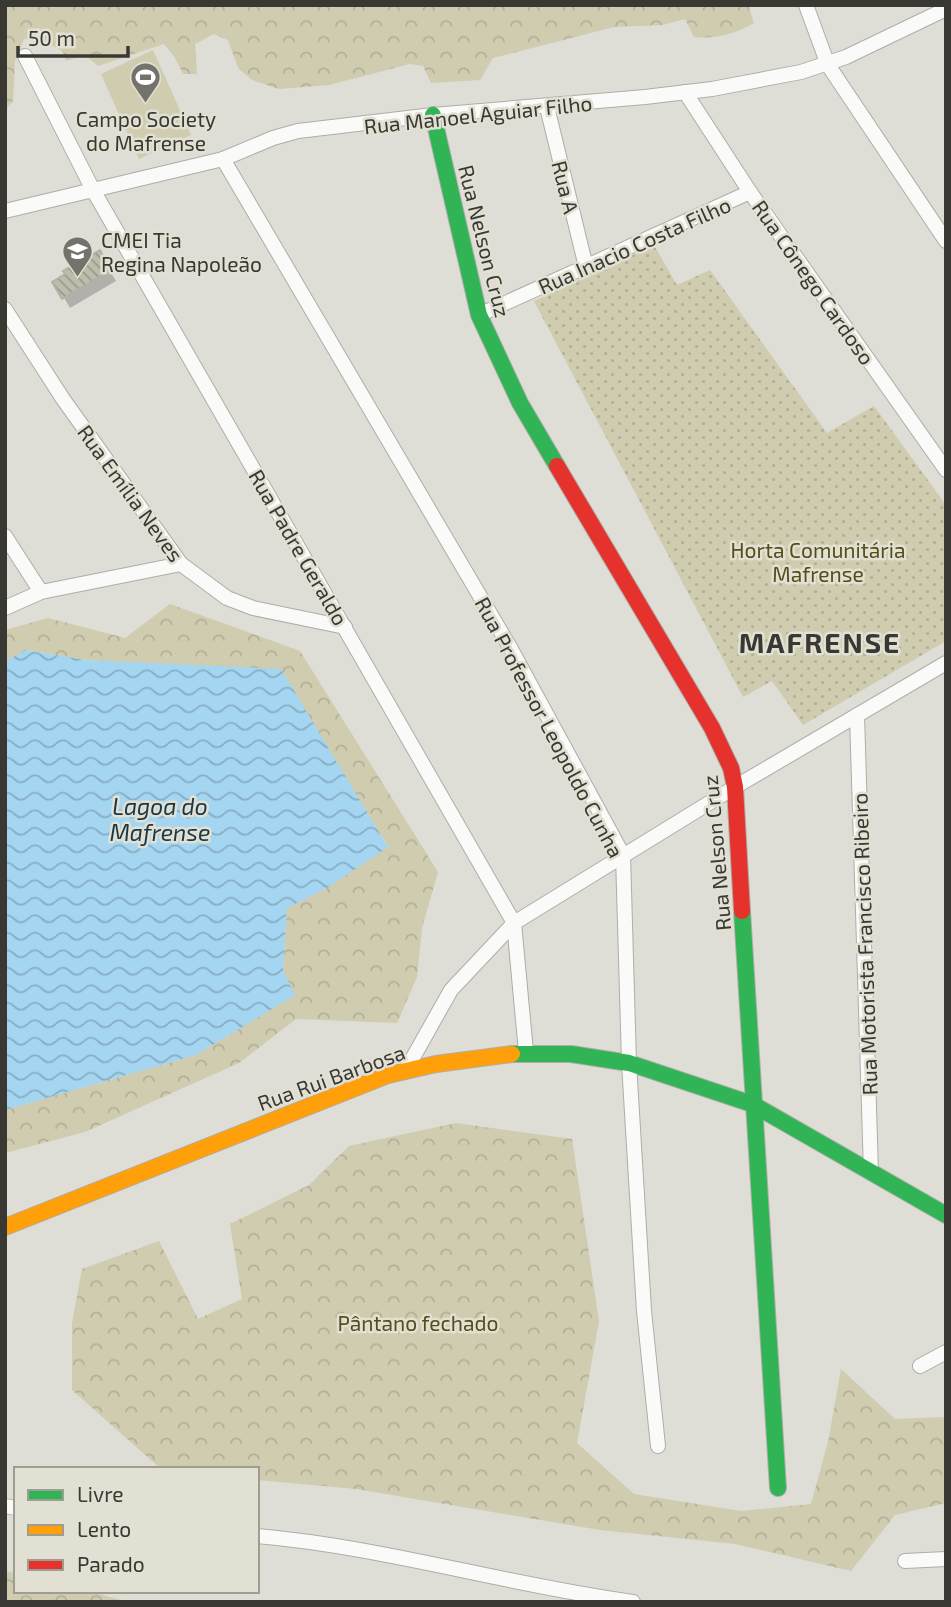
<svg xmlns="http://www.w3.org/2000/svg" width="951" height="1607" font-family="'Exo 2',sans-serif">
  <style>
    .grass { fill: url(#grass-dots) }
    .forest { fill: url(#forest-crowns) }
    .pitch { fill: #cfccb0 }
    .water { fill: url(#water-waves) }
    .shadow { fill: #0003 }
    .building { fill: url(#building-back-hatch); stroke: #b2b1ac; stroke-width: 2 }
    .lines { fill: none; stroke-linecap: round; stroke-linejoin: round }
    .street-casing { stroke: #aeada8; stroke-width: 16 }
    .fast-casing { stroke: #aeada8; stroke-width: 18 }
    .slow-casing { stroke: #aeada8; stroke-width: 18 }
    .jam-casing { stroke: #aeada8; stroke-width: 18 }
    .street { stroke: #fafaf9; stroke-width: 14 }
    .fast { stroke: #30b455; stroke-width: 16 }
    .slow { stroke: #ff9f0a; stroke-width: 16 }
    .jam { stroke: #e5322d; stroke-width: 16 }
    .labels { text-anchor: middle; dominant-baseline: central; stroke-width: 5; stroke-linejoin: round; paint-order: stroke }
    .street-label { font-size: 21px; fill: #393833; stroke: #e1e0d2 }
    .poi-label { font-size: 21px; fill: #393833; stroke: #e1e0d2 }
    .park-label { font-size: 21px; fill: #554e18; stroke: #e1e0d2 }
    .water-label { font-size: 23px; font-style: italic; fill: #183749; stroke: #e1e0d2 }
    .district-label { font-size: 28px; font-weight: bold; letter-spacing: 2px; fill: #393833; stroke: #e1e0d2 }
  </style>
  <defs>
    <pattern id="grass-dots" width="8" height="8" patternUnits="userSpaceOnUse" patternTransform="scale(1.75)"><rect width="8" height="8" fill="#cfccb0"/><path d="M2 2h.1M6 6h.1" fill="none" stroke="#b2b098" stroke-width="1.8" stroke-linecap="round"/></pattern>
    <pattern id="forest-crowns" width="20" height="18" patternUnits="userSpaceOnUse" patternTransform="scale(1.75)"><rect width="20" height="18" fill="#cfccb0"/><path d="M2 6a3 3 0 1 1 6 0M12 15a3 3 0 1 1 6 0" fill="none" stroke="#b2b098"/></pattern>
    <pattern id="water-waves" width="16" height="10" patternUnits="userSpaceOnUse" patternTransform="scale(1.75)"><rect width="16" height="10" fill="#a4d5f1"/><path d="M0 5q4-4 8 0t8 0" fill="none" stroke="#87aec4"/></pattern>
    <pattern id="building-back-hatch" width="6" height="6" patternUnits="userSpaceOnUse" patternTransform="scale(1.75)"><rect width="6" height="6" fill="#bebcab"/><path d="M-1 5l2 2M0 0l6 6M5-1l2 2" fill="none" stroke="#9b9a8c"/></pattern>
  </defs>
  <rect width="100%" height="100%" fill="#deddd6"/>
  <polygon class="grass" points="654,245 677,285 710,270 827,433 874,406 946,505 946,641 803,725 772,681 743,697 534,301"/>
  <g class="forest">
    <path d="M5,5H748L754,23C735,34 716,39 694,37L685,19L663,25L614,27L493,58L480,80L431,83L423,66L410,64L329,85L279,89L252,80L238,68L228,40L214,34L195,44L197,74H183L174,56L164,44L98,66L85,55L66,61L63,52L45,41L24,39L15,61L13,101L5,110Z"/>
    <polygon points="170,604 300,651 438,872 422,928 417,977 397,1023 296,1019 239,1063 85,1132 5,1153 5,1110 196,1055 294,995 283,971 287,908 327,888 388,846 340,770 169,666 85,660 28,650 5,661 5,630 48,618 125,638"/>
    <polygon points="456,1123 572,1139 599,1321 577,1443 634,1494 741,1511 811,1504 828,1442 841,1369 895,1419 946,1417 946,1503 895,1515 851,1571 735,1544 600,1530 356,1489 257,1480 257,1469 161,1469 72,1390 72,1323 82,1269 159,1241 198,1319 242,1299 230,1224 309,1185 349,1146"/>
    <polygon points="5,1571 16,1573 16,1591 87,1591 129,1602 5,1602"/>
  </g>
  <polygon class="pitch" points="153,50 191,135 139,159 101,74"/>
  <polygon class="water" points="27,650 85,660 281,669 388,847 327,888 287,908 283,971 295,995 196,1055 5,1110 5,661"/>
  <polygon class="shadow" points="99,252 116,281 70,308 55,282"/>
  <polygon class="building" points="100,250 111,270 62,299 52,282 65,274 63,271"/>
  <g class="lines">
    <defs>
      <g id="street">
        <polyline points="806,5 828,65 946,241"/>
        <polyline points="25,56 93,190 514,923 526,1052"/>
        <polyline points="685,92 750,192 946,470"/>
        <polyline points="547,107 586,267"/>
        <polyline points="223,159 511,649 623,855 629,1063 644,1311 658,1446"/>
        <polyline points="5,211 223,159 273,138 298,131 433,115 645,97 712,89 801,72 846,57 946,9"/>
        <polyline points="5,309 63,399 181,564 227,598 253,608 345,627"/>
        <polyline points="479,315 750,192"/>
        <polyline points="5,536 41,592"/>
        <polyline points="5,608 41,592 181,564"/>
        <polyline points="857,715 871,1173"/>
        <polyline points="406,1070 451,990 514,923 735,787 946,663"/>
        <polyline points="920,1366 946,1352"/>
        <polyline points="5,1506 16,1508"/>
        <path d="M257,1536C384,1547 507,1585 633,1602"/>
        <polyline points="905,1561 946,1559"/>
      </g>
      <g id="fast">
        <polyline points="433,115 479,315 520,403 557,466"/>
        <polyline points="742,911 778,1488"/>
        <polyline points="512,1054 571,1054 629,1063 752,1104 946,1215"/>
      </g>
      <polyline id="slow" points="5,1227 388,1075 436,1064 512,1054"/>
      <polyline id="jam" points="557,466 712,728 731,768 735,787 742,911"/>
    </defs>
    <use href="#street" class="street-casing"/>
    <use href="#fast" class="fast-casing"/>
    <use href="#slow" class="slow-casing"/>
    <use href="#jam" class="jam-casing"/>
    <use href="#street" class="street"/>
    <use href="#fast" class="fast"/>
    <use href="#slow" class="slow"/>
    <use href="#jam" class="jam"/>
  </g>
  <defs>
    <symbol id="stadium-pin" viewBox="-11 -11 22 30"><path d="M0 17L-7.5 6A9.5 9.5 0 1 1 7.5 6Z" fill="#73726c" stroke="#e1e0d2"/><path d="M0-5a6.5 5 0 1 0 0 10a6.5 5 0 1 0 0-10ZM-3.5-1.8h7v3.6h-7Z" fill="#fff"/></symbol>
    <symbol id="school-pin" viewBox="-11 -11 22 30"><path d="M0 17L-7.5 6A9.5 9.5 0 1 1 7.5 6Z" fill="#73726c" stroke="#e1e0d2"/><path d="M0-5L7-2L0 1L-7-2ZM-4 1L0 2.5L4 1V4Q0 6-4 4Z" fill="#fff"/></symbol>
  </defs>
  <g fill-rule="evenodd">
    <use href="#stadium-pin" x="128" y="60" width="35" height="47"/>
    <use href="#school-pin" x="60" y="234" width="35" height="47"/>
  </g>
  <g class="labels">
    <g class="street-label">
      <text transform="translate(478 114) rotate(-6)">Rua Manoel Aguiar Filho</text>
      <text transform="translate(566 187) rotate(76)">Rua A</text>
      <text transform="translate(485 241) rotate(76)">Rua Nelson Cruz</text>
      <text transform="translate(634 245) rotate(-24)">Rua Inacio Costa Filho</text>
      <text transform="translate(814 282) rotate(55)">Rua Cônego Cardoso</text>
      <text transform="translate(131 493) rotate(54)">Rua Emília Neves</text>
      <text transform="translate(299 547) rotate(60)">Rua Padre Geraldo</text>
      <text transform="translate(550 727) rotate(62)">Rua Professor Leopoldo Cunha</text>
      <text transform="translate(716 853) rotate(-95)">Rua Nelson Cruz</text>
      <text transform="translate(864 944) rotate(-92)">Rua Motorista Francisco Ribeiro</text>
      <text transform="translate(331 1077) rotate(-20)">Rua Rui Barbosa</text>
    </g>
    <g class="poi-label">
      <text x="146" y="118">Campo Society<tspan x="146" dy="24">do Mafrense</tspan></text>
      <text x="101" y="239" text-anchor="start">CMEI Tia<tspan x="101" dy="24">Regina Napoleão</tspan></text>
    </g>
    <g class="park-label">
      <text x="818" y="549">Horta Comunitária<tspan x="818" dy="24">Mafrense</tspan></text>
      <text x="418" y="1322">Pântano fechado</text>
    </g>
    <g class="water-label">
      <text x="160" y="806">Lagoa do<tspan x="160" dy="26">Mafrense</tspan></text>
    </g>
    <g class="district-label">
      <text x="820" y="642">MAFRENSE</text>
    </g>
  </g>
  <rect width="951" height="1607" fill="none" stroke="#393833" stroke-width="14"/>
  <rect x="14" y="1467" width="245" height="126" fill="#e1e0d2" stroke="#9e9d92" stroke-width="2"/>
  <rect x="28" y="1490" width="35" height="10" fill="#30b455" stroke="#9e9d92" stroke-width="2"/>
  <text x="77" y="1502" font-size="21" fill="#393833">Livre</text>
  <rect x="28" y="1525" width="35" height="10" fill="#ff9f0a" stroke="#9e9d92" stroke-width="2"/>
  <text x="77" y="1537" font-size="21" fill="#393833">Lento</text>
  <rect x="28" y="1560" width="35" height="10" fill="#e5322d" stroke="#9e9d92" stroke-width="2"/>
  <text x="77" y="1572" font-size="21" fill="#393833">Parado</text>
  <path d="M18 46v10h110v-10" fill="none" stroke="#393833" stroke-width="3.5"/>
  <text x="28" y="46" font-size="21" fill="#393833" stroke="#e1e0d2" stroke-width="5" paint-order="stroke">50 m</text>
</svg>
